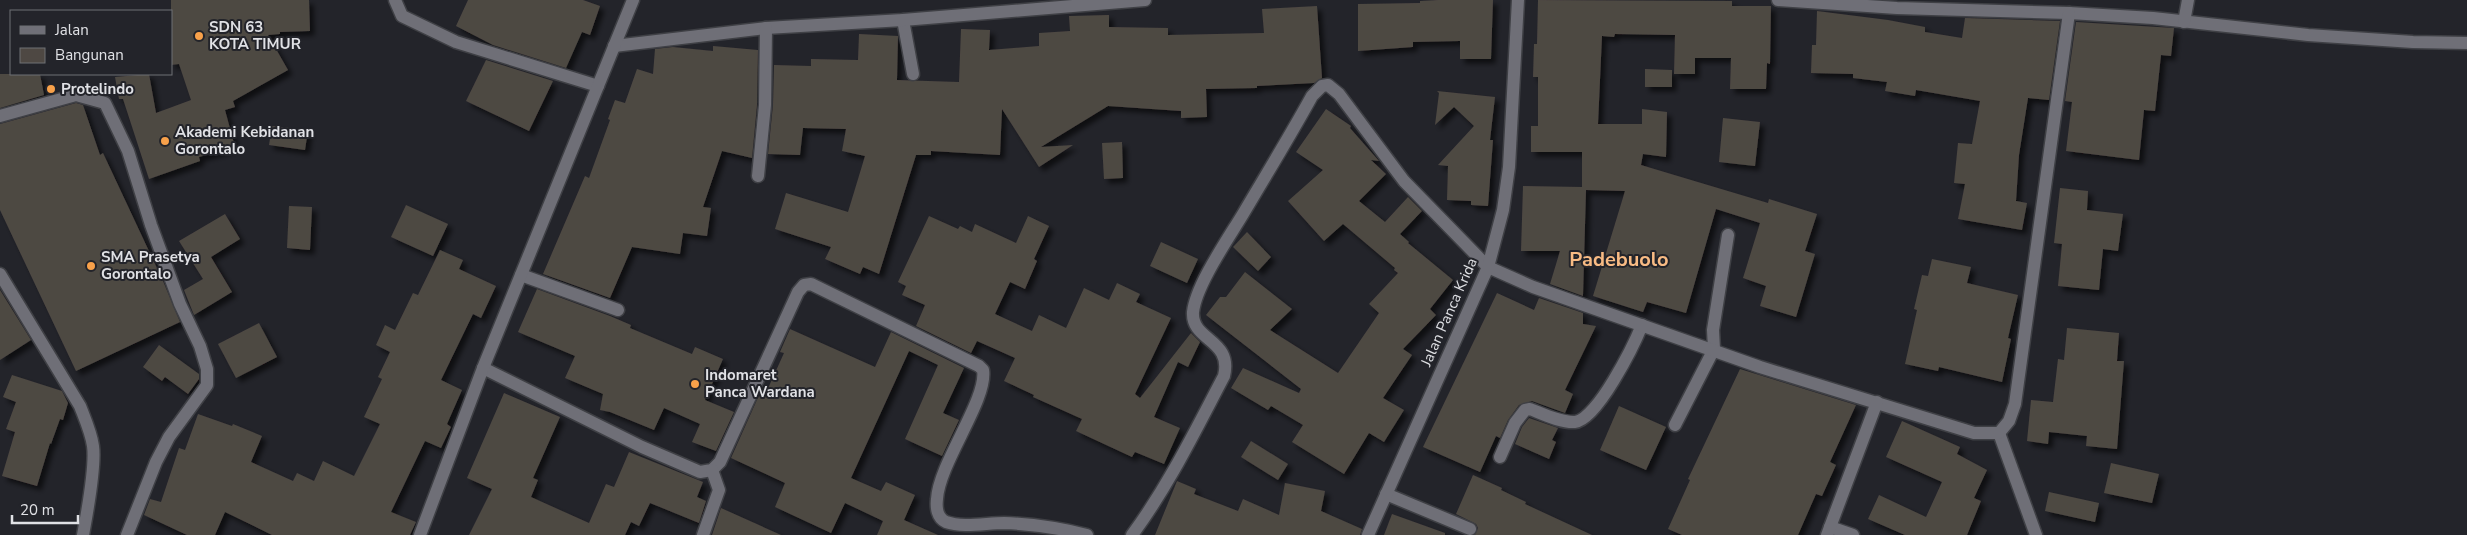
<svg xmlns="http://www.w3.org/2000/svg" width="2467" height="535" font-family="'Nunito Sans',sans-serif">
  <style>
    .building { fill: #4e4843; filter: url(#shadow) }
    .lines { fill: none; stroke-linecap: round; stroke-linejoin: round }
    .minor-casing { stroke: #3f4045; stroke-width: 15 }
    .minor { stroke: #6f6f77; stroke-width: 12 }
    .poi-dot { fill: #f8a14a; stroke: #23242a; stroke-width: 2 }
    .labels { text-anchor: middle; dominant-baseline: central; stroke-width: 4; stroke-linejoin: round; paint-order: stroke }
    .poi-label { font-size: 15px; font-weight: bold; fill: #e0e1e5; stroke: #23242a; text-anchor: start }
    .street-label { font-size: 15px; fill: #e0e1e5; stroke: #23242a }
    .district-label { font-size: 20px; font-weight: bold; fill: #f8bb84; stroke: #23242a }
  </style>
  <defs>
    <filter id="shadow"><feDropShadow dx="4.5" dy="4.5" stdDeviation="2.5" flood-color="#0009"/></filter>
  </defs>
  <rect width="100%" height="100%" fill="#23242a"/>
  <g class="building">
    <polygon points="171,0 309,0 310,31 280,32 280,34 268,35 288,70 233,101 235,107 225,110 235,147 199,157 200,161 149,179 123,99 119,99 115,77 149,74 156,113 191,100 179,64 171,65"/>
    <polygon points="468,0 583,0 600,6 590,35 582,32 566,68 493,45 456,26"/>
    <polygon points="1438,0 1493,0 1491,59 1460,59 1460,41 1413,42 1413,47 1358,51 1358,4 1420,3 1420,1"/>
    <polygon points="1538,0 1732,1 1732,6 1771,6 1770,64 1767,63 1766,89 1730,89 1731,58 1695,58 1695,74 1674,74 1675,35 1615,34 1614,37 1602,36 1598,124 1642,124 1642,109 1667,112 1666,157 1643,154 1641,165 1768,203 1769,199 1817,214 1805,251 1815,254 1796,317 1760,306 1766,286 1743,278 1760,223 1716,209 1686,313 1647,302 1643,312 1593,296 1625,191 1586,190 1583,296 1550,284 1560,251 1521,251 1523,186 1582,187 1582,152 1531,152 1531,126 1538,126 1538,77 1533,77 1534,44 1537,44"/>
    <polygon points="1317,6 1322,78 1314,83 1257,86 1257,88 1206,89 1207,117 1181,118 1181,111 1108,106 1041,147 1073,145 1039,167 1002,109 1000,155 931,151 931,155 916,155 879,274 863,267 860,274 825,259 831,247 775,229 786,193 848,212 865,156 842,151 846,129 803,128 800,155 768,154 773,105 774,65 811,66 811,59 858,60 859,34 898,36 897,80 959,82 961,29 990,30 989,50 1039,46 1039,33 1070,31 1069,16 1109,15 1109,27 1168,28 1168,35 1264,33 1262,9"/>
    <polygon points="1817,11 1888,20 1925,27 1925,32 1962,38 1965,18 2060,21 2049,100 2028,98 2019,155 2016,201 2027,203 2022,230 1958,219 1965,184 1954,183 1958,143 1972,144 1980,101 1916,90 1915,96 1885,91 1887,82 1853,78 1853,74 1811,73 1812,45 1816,45"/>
    <polygon points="2076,22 2174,28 2171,56 2161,55 2155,111 2144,110 2139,160 2066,151 2072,102 2065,101"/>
    <polygon points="713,46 758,50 757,105 752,158 722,151 703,207 711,208 707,236 683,233 680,254 632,247 610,298 543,274 585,176 589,178 610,120 608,119 615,100 625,103 637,69 653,74 655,49 673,47 713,51"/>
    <polygon points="486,60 553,81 529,131 466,101"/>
    <polygon points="1645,69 1672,70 1672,87 1645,87"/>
    <polygon points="0,74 40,74 44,95 0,108"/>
    <polygon points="1437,91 1495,97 1490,140 1493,140 1488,206 1471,205 1471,201 1447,200 1448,166 1438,165 1474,126 1454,107 1435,125 1439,93"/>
    <polygon points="76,103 83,105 100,155 103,153 163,281 180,322 76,371 0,210 0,124"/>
    <polygon points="1326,109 1351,126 1350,128 1379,161 1371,160 1386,174 1359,201 1385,222 1408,197 1422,211 1400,234 1409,242 1408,243 1453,280 1430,309 1436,315 1403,349 1412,355 1383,398 1404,410 1384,442 1369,433 1344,474 1292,442 1303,425 1271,406 1268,410 1231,388 1243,368 1299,393 1301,389 1206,315 1220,297 1226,297 1245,272 1292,309 1270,330 1338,373 1379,313 1369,304 1398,273 1394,270 1395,268 1343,224 1324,241 1288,201 1323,170 1296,152"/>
    <polygon points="1723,118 1760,122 1755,166 1719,162"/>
    <polygon points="272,126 308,130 305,150 269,145"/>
    <polygon points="1122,142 1123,178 1104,179 1102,143"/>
    <polygon points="2060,188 2088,191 2087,210 2123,214 2118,251 2103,249 2099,290 2058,286 2062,244 2054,243"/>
    <polygon points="406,205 448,224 433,256 391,237"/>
    <polygon points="289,206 312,207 310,250 287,248"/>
    <polygon points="225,214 240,239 211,257 232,292 194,315 184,290 203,279 179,241"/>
    <polygon points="929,216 958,229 960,226 972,232 975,224 1016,243 1028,216 1049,226 1034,259 1037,261 1025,289 1010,282 995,314 1032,331 1039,315 1066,328 1084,288 1109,300 1117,283 1140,294 1136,302 1171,318 1135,394 1140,398 1191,333 1200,342 1188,367 1178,362 1154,417 1180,428 1164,464 1135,452 1132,457 1076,431 1082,419 1033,397 1034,395 1004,381 1015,358 977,341 971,353 916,326 925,305 902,295 906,286 898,282"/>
    <polygon points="1247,232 1271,257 1258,271 1233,247"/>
    <polygon points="1161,242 1198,259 1187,283 1150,266"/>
    <polygon points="440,250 463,260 459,269 496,286 481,318 473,314 441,380 462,390 447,424 451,427 441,448 425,441 391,512 416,522 410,535 272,535 225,512 215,535 187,535 144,515 150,499 161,502 179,448 185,450 198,414 232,426 233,424 262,436 251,462 293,481 297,473 314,481 323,461 354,476 380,424 364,417 382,379 378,377 390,352 376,345 385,325 395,330 413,293 418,295"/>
    <polygon points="1932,259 1971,267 1967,283 2018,295 2008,338 2011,339 2002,382 1939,367 1938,371 1905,364 1917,310 1914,309 1922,275 1928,276"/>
    <polygon points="537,289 610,316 631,325 630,328 692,354 695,347 723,359 705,400 734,412 716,451 692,442 700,424 664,408 654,430 610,412 600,410 603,394 565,378 575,356 518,332"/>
    <polygon points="0,290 31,340 0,360"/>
    <polygon points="1497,293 1534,310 1539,298 1583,313 1583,324 1596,326 1565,390 1573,394 1565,413 1532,401 1519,405 1508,420 1500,438 1496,436 1480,472 1423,447"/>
    <polygon points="259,323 277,357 236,378 218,344"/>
    <polygon points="2067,328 2119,333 2117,361 2124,361 2117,449 2086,446 2087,436 2049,432 2048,444 2027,441 2031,400 2053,402 2058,359 2064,360"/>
    <polygon points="790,329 875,367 891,332 964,368 943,413 959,420 942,456 905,439 938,365 909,351 851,478 881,491 886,482 915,495 904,520 938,535 877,535 883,521 845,503 831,533 775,507 785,483 731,458 760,393 765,395 784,353 780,352"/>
    <polygon points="159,345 199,374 199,379 188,394 165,377 162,381 143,367"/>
    <polygon points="1740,369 1856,405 1830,462 1836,465 1822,496 1816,494 1798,535 1682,535 1668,529 1690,480 1688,479"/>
    <polygon points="12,375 62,391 68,403 63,420 60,419 51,444 50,443 37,486 2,476 15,432 6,429 16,402 3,397"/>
    <polygon points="504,393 560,417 533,478 538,480 531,497 589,523 606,484 614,487 629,452 703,482 697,497 706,501 699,523 650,503 639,526 631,522 625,535 469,535 492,489 467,478"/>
    <polygon points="1619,406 1666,427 1646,470 1600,450"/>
    <polygon points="1529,418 1558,428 1552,440 1556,442 1549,459 1515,444 1522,427"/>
    <polygon points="1902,421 1960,447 1957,454 1987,470 1974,498 1981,501 1967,535 1905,535 1868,519 1879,495 1926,517 1942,482 1886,457"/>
    <polygon points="1251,441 1288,464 1278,480 1241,457"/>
    <polygon points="2111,463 2159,474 2152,503 2104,493"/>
    <polygon points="1473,475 1502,488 1501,490 1526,502 1525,504 1592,535 1475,535 1478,528 1476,524 1456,514"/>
    <polygon points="1177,481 1196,489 1194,494 1238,511 1243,499 1279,515 1285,483 1325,491 1321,511 1362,529 1360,535 1155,535"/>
    <polygon points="2049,492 2099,503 2095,522 2045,511"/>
    <polygon points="721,508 781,535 712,535"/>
    <polygon points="1392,514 1445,533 1445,535 1384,535"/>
  </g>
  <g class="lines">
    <defs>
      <g id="minor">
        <polyline points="395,0 402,16 456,42 598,86"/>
        <polyline points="1778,0 1897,8 2069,13 2153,18 2308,35 2413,42 2467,43"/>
        <polyline points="903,20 913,74"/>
        <polyline points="2184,22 2188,0"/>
        <polyline points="614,46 766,28 903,20 1145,0"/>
        <polyline points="0,116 76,95 105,103 128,151 151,225 180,304 200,346 207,369 207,385 169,437 156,462 127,535"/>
        <polyline points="758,176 765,105 766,28"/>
        <path d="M0,274L80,406C85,419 91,432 93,446C96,467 87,513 83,535"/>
        <polyline points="521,275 618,310"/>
        <path d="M483,368L642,447L700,472L712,470L720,462L798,292L804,285L811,284L979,366L983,370C988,399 939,463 937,499C936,507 937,518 946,522C963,528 986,523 1004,523C1033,524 1059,528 1087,535"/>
        <polyline points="1675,425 1714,349 1713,330 1728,235"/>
        <polyline points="1999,433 2036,535"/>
        <path d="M1500,457L1515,423L1525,410L1530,409C1543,414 1561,423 1575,422C1597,420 1634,345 1642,325"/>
        <polyline points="1386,494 1470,529"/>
        <polyline points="1830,527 1853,535"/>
        <polyline points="420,535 483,368 633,0"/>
        <polyline points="703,535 719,490 712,470"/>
        <path d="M1132,535C1169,485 1195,431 1224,376C1233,339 1191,341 1193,312C1196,285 1228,239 1243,214C1266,175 1290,136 1312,96L1322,86L1328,85L1339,94L1404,181L1488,267L1533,287L1760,367L1974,433H1999L2009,421L2015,404L2069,13"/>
        <polyline points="1368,535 1488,267 1503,210 1509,167 1518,0"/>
        <polyline points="1827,535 1877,402"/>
      </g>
    </defs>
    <use href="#minor" class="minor-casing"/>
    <use href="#minor" class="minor"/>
  </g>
  <g class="poi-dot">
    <circle cx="199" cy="36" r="5"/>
    <circle cx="51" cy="89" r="5"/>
    <circle cx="165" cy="141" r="5"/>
    <circle cx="91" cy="266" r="5"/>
    <circle cx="695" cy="384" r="5"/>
  </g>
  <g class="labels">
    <g class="poi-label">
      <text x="209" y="27">SDN 63<tspan x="209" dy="17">KOTA TIMUR</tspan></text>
      <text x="61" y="89">Protelindo</text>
      <text x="175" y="132">Akademi Kebidanan<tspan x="175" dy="17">Gorontalo</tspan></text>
      <text x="101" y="257">SMA Prasetya<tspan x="101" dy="17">Gorontalo</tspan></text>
      <text x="705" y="375">Indomaret<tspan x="705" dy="17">Panca Wardana</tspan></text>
    </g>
    <g class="street-label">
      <text transform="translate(1449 312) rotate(-66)">Jalan Panca Krida</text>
    </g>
    <g class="district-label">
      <text x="1619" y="259">Padebuolo</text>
    </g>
  </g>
  <rect x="10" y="10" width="162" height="65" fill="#23242a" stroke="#6f7075"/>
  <rect x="20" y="26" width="25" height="8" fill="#6f6f77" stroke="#6f7075"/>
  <text x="55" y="35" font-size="15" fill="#e0e1e5">Jalan</text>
  <rect x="20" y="48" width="25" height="15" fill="#4e4843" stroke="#6f7075"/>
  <text x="55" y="60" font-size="15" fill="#e0e1e5">Bangunan</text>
  <path d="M12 515v8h66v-8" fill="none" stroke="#e0e1e5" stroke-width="2.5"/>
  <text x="20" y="515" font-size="15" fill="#e0e1e5" stroke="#23242a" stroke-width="4" paint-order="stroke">20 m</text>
</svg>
